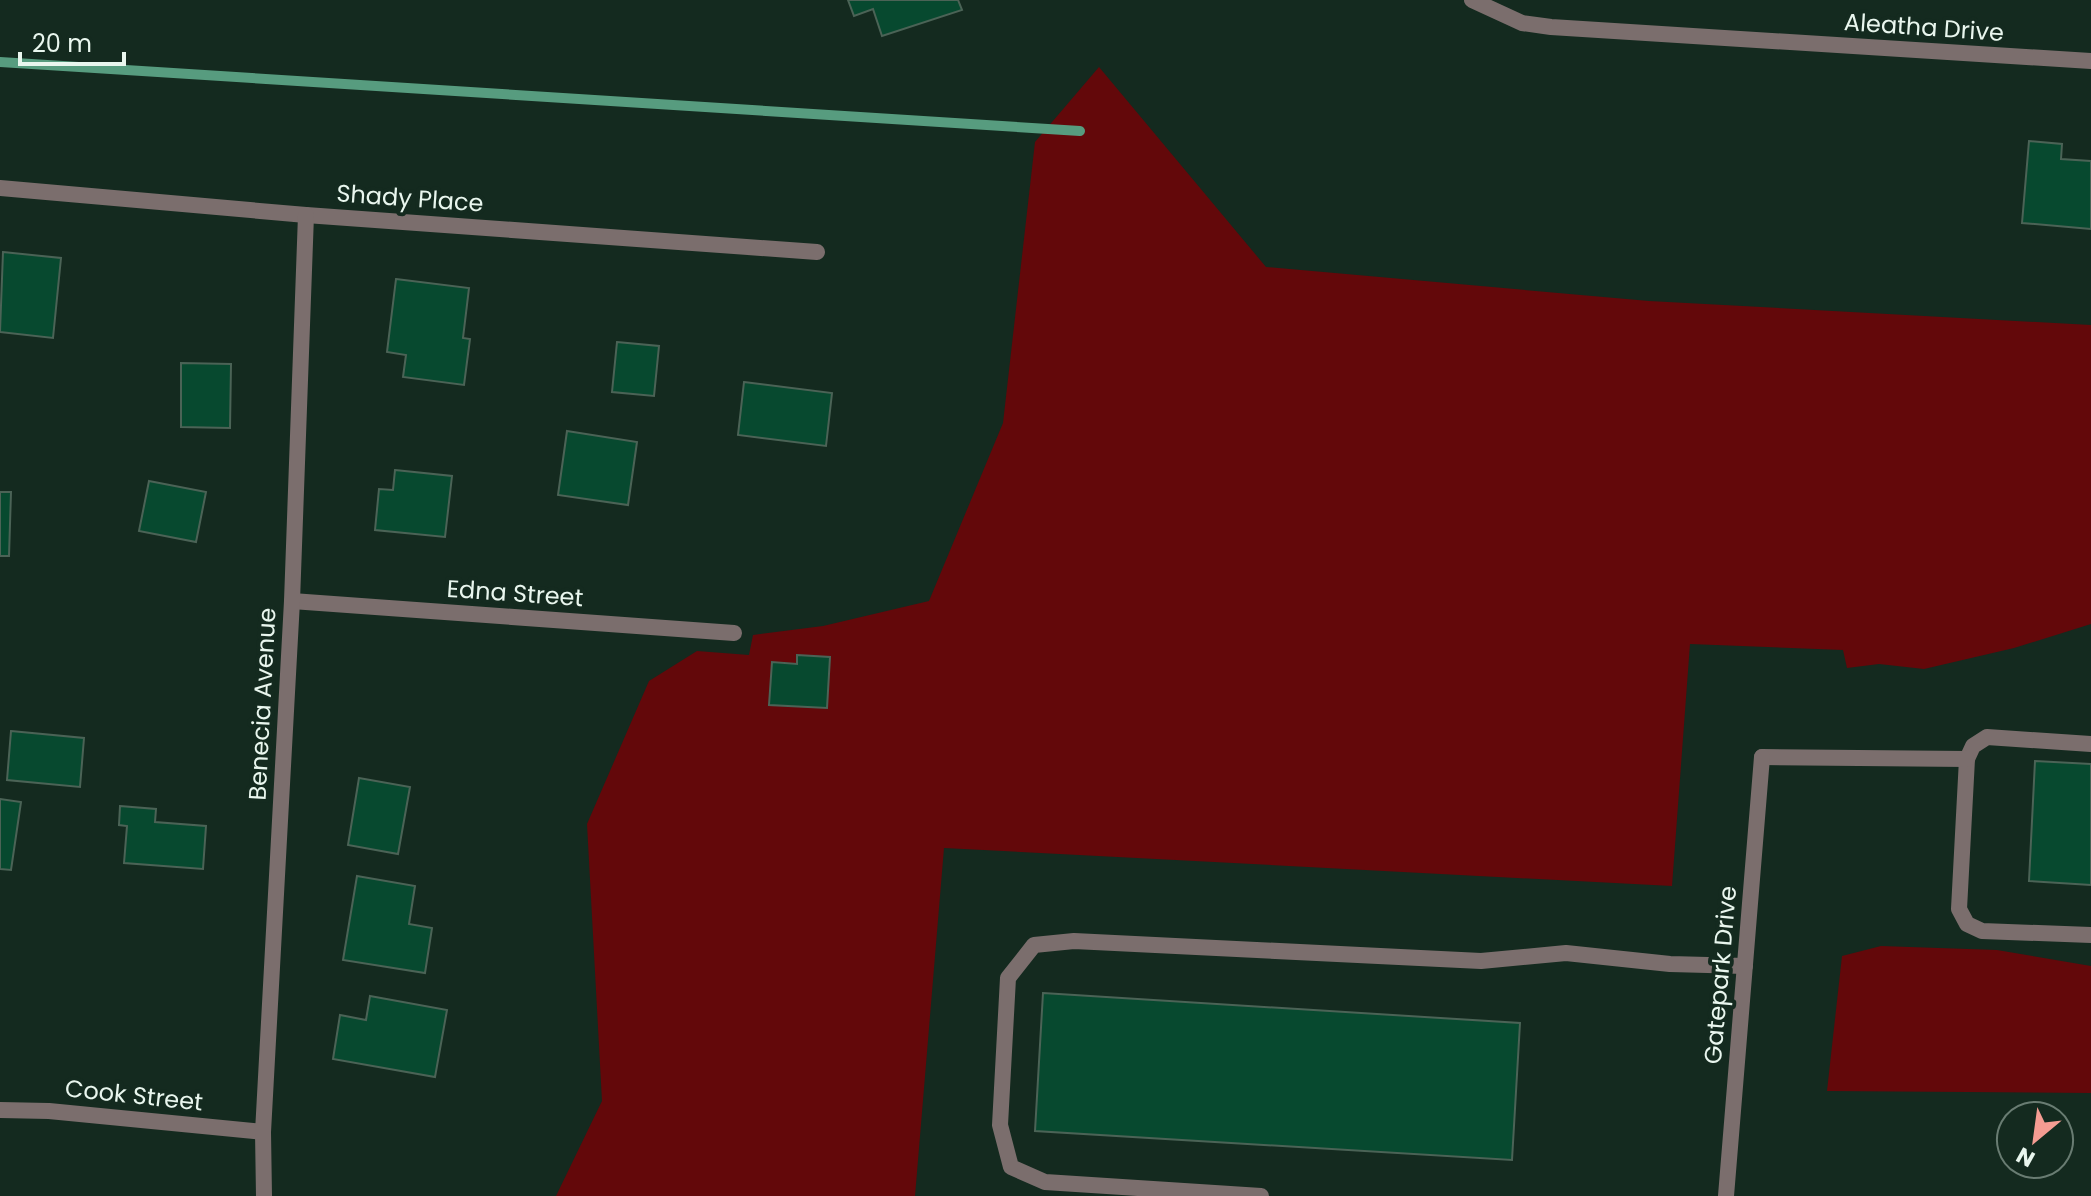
<svg xmlns="http://www.w3.org/2000/svg" width="2091" height="1196" font-family="Poppins,sans-serif">
  <style>
    .green { fill: #63080a }
    .lines { fill: none; stroke-linecap: round; stroke-linejoin: round }
    .stream { stroke: #579c7f; stroke-width: 10 }
    .building { fill: #07492f; stroke: #4b6356; stroke-width: 2 }
    .service { stroke: #7b6e6d; stroke-width: 16 }
    .minor { stroke: #7b6e6d; stroke-width: 16 }
    .labels { text-anchor: middle; dominant-baseline: central; stroke-width: 8; stroke-linejoin: round; paint-order: stroke }
    .street-label { font-size: 24px; fill: #e9f6ee; stroke: #142a1f }
  </style>
  <rect width="100%" height="100%" fill="#142a1f"/>
  <g class="green">
    <polygon points="1099,67 1266,267 1649,301 2091,325 2091,624 2014,648 1924,669 1879,664 1847,668 1843,650 1690,644 1672,886 944,848 915,1196 556,1196 602,1101 587,824 649,681 697,651 749,655 753,635 823,626 929,601 1003,423 1035,142"/>
    <polygon points="1881,946 1997,950 2091,966 2091,1093 1827,1091 1842,956"/>
  </g>
  <g class="lines">
    <polyline class="stream" points="0,62 1080,131"/>
  </g>
  <g class="building">
    <polygon points="848,0 958,0 962,10 882,36 873,9 854,16"/>
    <polygon points="2029,141 2062,144 2061,159 2091,161 2091,229 2022,223"/>
    <polygon points="3,252 61,258 53,338 0,332"/>
    <polygon points="396,279 469,288 463,338 470,339 464,385 403,377 406,355 387,352"/>
    <polygon points="617,342 659,346 654,396 612,392"/>
    <polygon points="181,363 231,364 230,428 181,427"/>
    <polygon points="744,382 832,393 826,446 738,435"/>
    <polygon points="567,431 637,442 628,505 558,495"/>
    <polygon points="395,470 452,476 445,537 375,530 379,489 393,490"/>
    <polygon points="149,481 206,492 196,542 139,531"/>
    <polygon points="0,492 11,492 9,556 0,556"/>
    <polygon points="797,655 830,657 827,708 769,705 772,662 797,664"/>
    <polygon points="11,731 84,738 80,787 7,780"/>
    <polygon points="2035,761 2091,764 2091,885 2029,881"/>
    <polygon points="359,778 410,787 398,854 348,845"/>
    <polygon points="0,799 21,802 11,870 0,869"/>
    <polygon points="120,806 156,809 155,822 206,826 203,869 124,863 127,826 119,825"/>
    <polygon points="357,876 415,886 409,924 432,928 425,973 343,960"/>
    <polygon points="1043,993 1520,1023 1512,1160 1035,1131"/>
    <polygon points="370,996 447,1010 435,1077 333,1059 340,1015 366,1020"/>
  </g>
  <g class="lines">
    <g class="service">
      <polyline points="2091,744 1987,737 1973,746 1967,759 1959,909 1967,924 1982,931 2091,935"/>
      <polyline points="1762,757 1967,759"/>
      <polyline points="1261,1196 1045,1182 1011,1167 1000,1125 1008,978 1034,945 1074,941 1481,961 1566,953 1670,964 1745,966"/>
    </g>
    <g class="minor">
      <polyline points="1472,0 1522,23 1551,27 2091,61"/>
      <polyline points="0,188 306,215 817,252"/>
      <polyline points="292,601 734,633"/>
      <polyline points="0,1110 49,1111 263,1132"/>
      <polyline points="264,1196 263,1132 292,601 306,215"/>
      <polyline points="1726,1196 1762,757"/>
    </g>
  </g>
  <g class="labels">
    <g class="street-label">
      <text transform="translate(1924 27) rotate(4)">Aleatha Drive</text>
      <text transform="translate(410 198) rotate(4)">Shady Place</text>
      <text transform="translate(515 593) rotate(4)">Edna Street</text>
      <text transform="translate(262 704) rotate(-87)">Benecia Avenue</text>
      <text transform="translate(1720 975) rotate(-85)">Gatepark Drive</text>
      <text transform="translate(134 1095) rotate(6)">Cook Street</text>
    </g>
  </g>
  <g transform="translate(2035 1140) rotate(209)"><circle r="38" fill="#142a1f" stroke="#697c72" stroke-width="2"/>
  <path d="M0-6L14 30L0 20L-14 30Z" fill="#f59c92"/>
  <text y="-12" font-size="22" font-weight="bold" text-anchor="middle" fill="#e9f6ee">N</text>
  </g>
  <path d="M20 52v12h104v-12" fill="none" stroke="#e9f6ee" stroke-width="4"/>
  <text x="32" y="52" font-size="24" fill="#e9f6ee" stroke="#142a1f" stroke-width="6" paint-order="stroke">20 m</text>
</svg>
